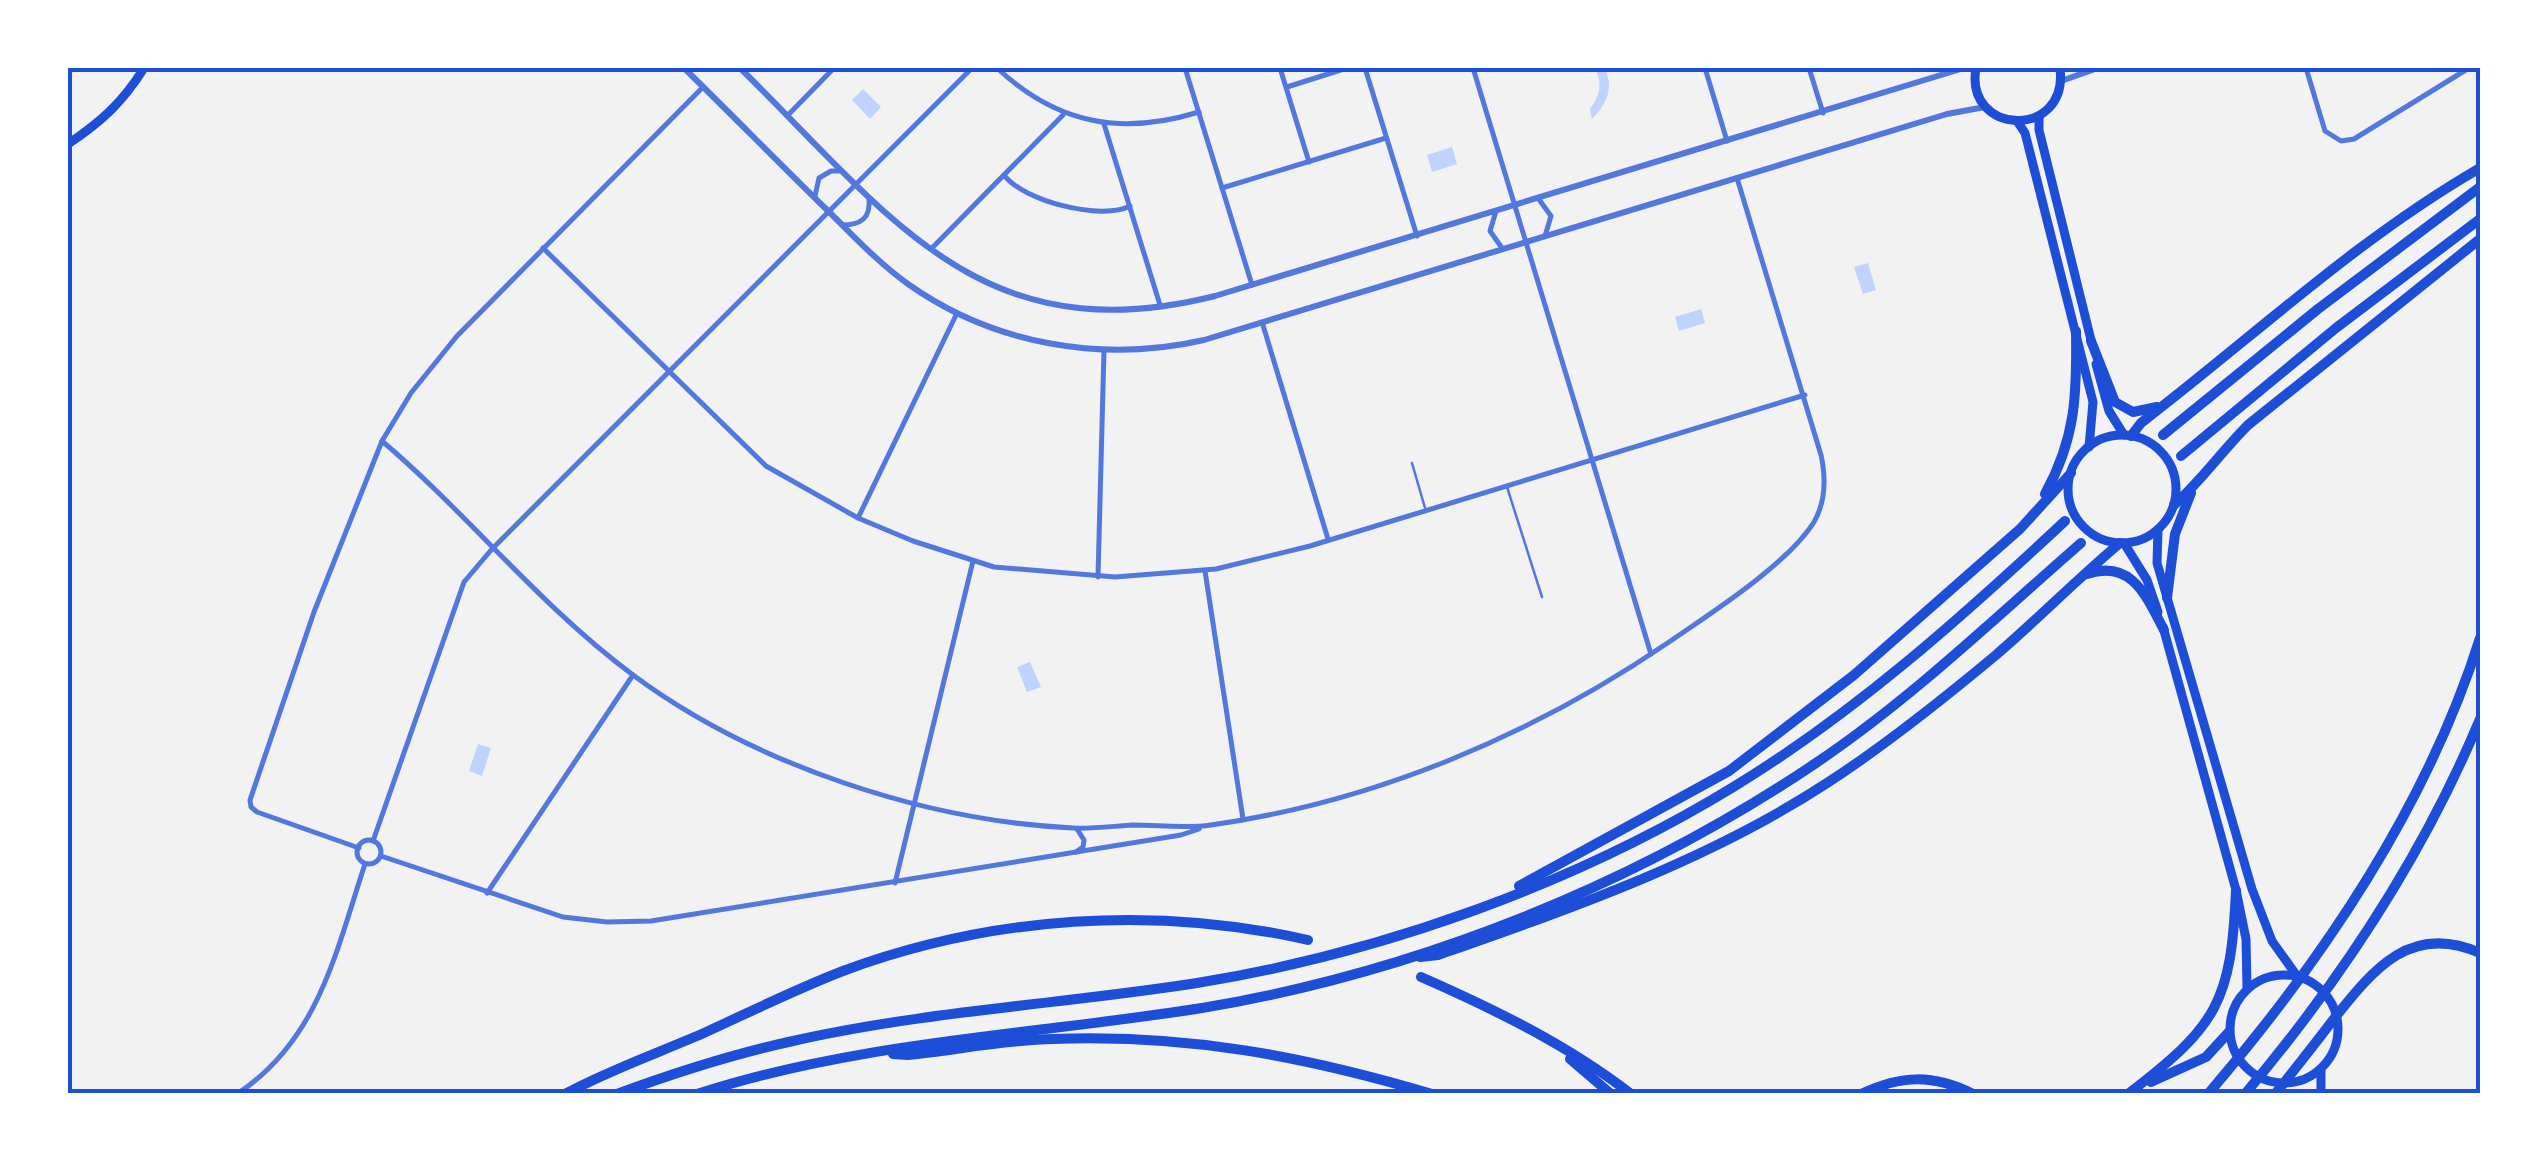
<svg xmlns="http://www.w3.org/2000/svg" width="2548" height="1161" font-family="Spectral,serif">
  <style>
    .water { fill: #bfd3fe }
    .lines { fill: none; stroke-linecap: round; stroke-linejoin: round }
    .service { stroke: #5277de; stroke-width: 2.5 }
    .minor { stroke: #5277de; stroke-width: 5 }
    .tertiary { stroke: #5277de; stroke-width: 6 }
    .primary { stroke: #1d4ed8; stroke-width: 9 }
    .motorway { stroke: #1d4ed8; stroke-width: 10 }
    .neatline { fill: none; stroke: #1d4ed8; stroke-width: 4 }
  </style>
  <rect width="100%" height="100%" fill="#f2f2f2"/>
  <g class="water">
    <path d="M1595,68H1605C1614,89 1607,103 1592,119L1590,109C1600,95 1603,84 1595,68Z"/>
    <polygon points="863,89 881,107 870,119 852,100"/>
    <polygon points="1452,147 1457,164 1432,172 1427,155"/>
    <polygon points="1868,263 1876,290 1863,294 1854,267"/>
    <polygon points="1701,309 1705,323 1679,331 1675,317"/>
    <polygon points="1030,662 1041,687 1027,692 1017,667"/>
    <polygon points="478,744 491,748 482,776 469,771"/>
  </g>
  <g class="lines">
    <g class="service">
      <polyline points="1412,463 1425,508"/>
      <polyline points="1507,487 1542,597"/>
    </g>
    <g class="minor">
      <path d="M997,68C1057,124 1121,136 1199,112"/>
      <polyline points="1185,68 1252,285"/>
      <polyline points="1280,68 1309,162"/>
      <polyline points="1365,68 1417,236"/>
      <polyline points="1473,68 1651,654"/>
      <polyline points="1705,68 1727,141"/>
      <polyline points="1809,68 1823,113"/>
      <polyline points="2306,68 2325,131 2341,141 2354,139 2469,68"/>
      <polyline points="1287,87 1347,68"/>
      <polyline points="788,115 834,68"/>
      <polyline points="1104,124 1160,305"/>
      <path d="M1004,175C1023,201 1102,221 1130,206"/>
      <polyline points="1222,188 1386,138"/>
      <polyline points="815,196 819,178 831,171 842,171"/>
      <polyline points="1538,198 1551,216 1545,236"/>
      <polyline points="1496,211 1490,231 1502,248"/>
      <path d="M842,225C861,225 871,218 869,198"/>
      <polyline points="543,248 766,466 858,518 913,541 994,567 1115,577 1216,569 1310,546 1805,395"/>
      <polyline points="932,248 1063,115"/>
      <polyline points="1262,322 1328,539"/>
      <path d="M382,441C469,515 540,606 633,675C753,764 924,821 1073,828C1093,829 1114,826 1133,825C1158,825 1186,829 1211,825C1375,802 1533,735 1669,642C1711,613 1788,564 1814,522C1826,501 1826,478 1821,455L1737,178"/>
      <polyline points="858,518 957,313"/>
      <polyline points="1205,571 1243,819"/>
      <polyline points="1098,577 1104,350"/>
      <circle cx="369" cy="852" r="12"/>
      <polyline points="373,841 464,582 492,549 972,68"/>
      <polyline points="359,848 257,812 251,807 250,800 314,612 382,441 411,393 457,336 703,87"/>
      <polyline points="1076,852 1083,847 1084,840 1077,829"/>
      <polyline points="381,856 563,917 607,922 651,921 1181,835 1199,829"/>
      <polyline points="895,883 973,561"/>
      <polyline points="487,893 633,675"/>
      <path d="M237,1094C319,1040 336,951 365,864"/>
    </g>
    <g class="tertiary">
      <path d="M684,68C731,114 777,161 824,207C851,233 876,261 908,284C994,345 1103,363 1204,340L1947,114L1985,107"/>
      <path d="M740,68C890,215 980,355 1215,296L1964,68"/>
      <polyline points="2061,81 2098,68"/>
    </g>
    <g class="primary">
      <path d="M1976,68C1964,136 2069,140 2060,68"/>
      <polyline points="2039,116 2039,130 2092,344"/>
      <polyline points="2017,121 2025,133 2093,402 2089,447"/>
      <path d="M68,144C101,122 123,102 144,68"/>
      <polyline points="2096,364 2109,411 2124,435"/>
      <circle cx="2122" cy="489" r="54"/>
      <polyline points="2158,530 2157,563 2252,889 2272,941 2297,976"/>
      <polyline points="2124,543 2147,580 2158,612"/>
      <polyline points="2163,627 2236,890 2246,939 2247,988"/>
      <circle cx="2284" cy="1029" r="54"/>
      <polyline points="2321,1094 2321,1069"/>
    </g>
    <g class="motorway">
      <polyline points="2091,341 2115,402 2133,412 2157,407"/>
      <polyline points="2163,435 2318,309 2480,187"/>
      <path d="M2131,436L2141,423C2253,337 2357,239 2480,168"/>
      <polyline points="2181,456 2336,328 2480,219"/>
      <path d="M2045,494C2076,438 2077,394 2076,331"/>
      <path d="M2174,505C2201,481 2222,451 2248,425L2480,239"/>
      <path d="M2087,574C2132,559 2146,596 2164,630"/>
      <polyline points="2167,598 2175,534 2191,493"/>
      <polyline points="1519,886 1729,771 1854,675 2020,529 2071,473"/>
      <path d="M1420,957L1438,955C1572,908 1708,861 1827,783C1886,745 1942,700 1996,655C2038,619 2077,579 2120,543"/>
      <path d="M1421,977C1494,1009 1568,1045 1631,1094"/>
      <path d="M893,1054L908,1055C956,1050 1005,1040 1053,1039C1188,1034 1304,1056 1432,1094"/>
      <polyline points="1570,1059 1611,1094"/>
      <polyline points="2151,1082 2206,1057 2229,1032"/>
      <path d="M565,1094C609,1070 658,1053 704,1033C750,1012 796,989 843,971C991,916 1155,905 1308,940"/>
      <path d="M617,1094C674,1073 733,1054 793,1041C926,1011 1063,1004 1197,983C1382,953 1575,884 1735,786C1856,712 1962,617 2065,521"/>
      <path d="M697,1094C860,1041 1033,1035 1202,1008C1418,972 1635,885 1816,763C1911,699 1995,618 2081,543"/>
      <path d="M1861,1094C1901,1075 1933,1074 1973,1094"/>
      <path d="M2128,1094C2218,1025 2231,1002 2236,890"/>
      <path d="M2208,1094C2323,960 2427,807 2480,638"/>
      <path d="M2245,1094C2341,980 2423,856 2480,719"/>
      <path d="M2275,1094C2295,1069 2314,1045 2333,1020C2373,970 2410,922 2480,953"/>
    </g>
  </g>
  <rect width="2548" height="1161" fill="none" stroke="#ffffff" stroke-width="140"/>
  <rect x="70" y="70" width="2408" height="1021" class="neatline"/>
</svg>
